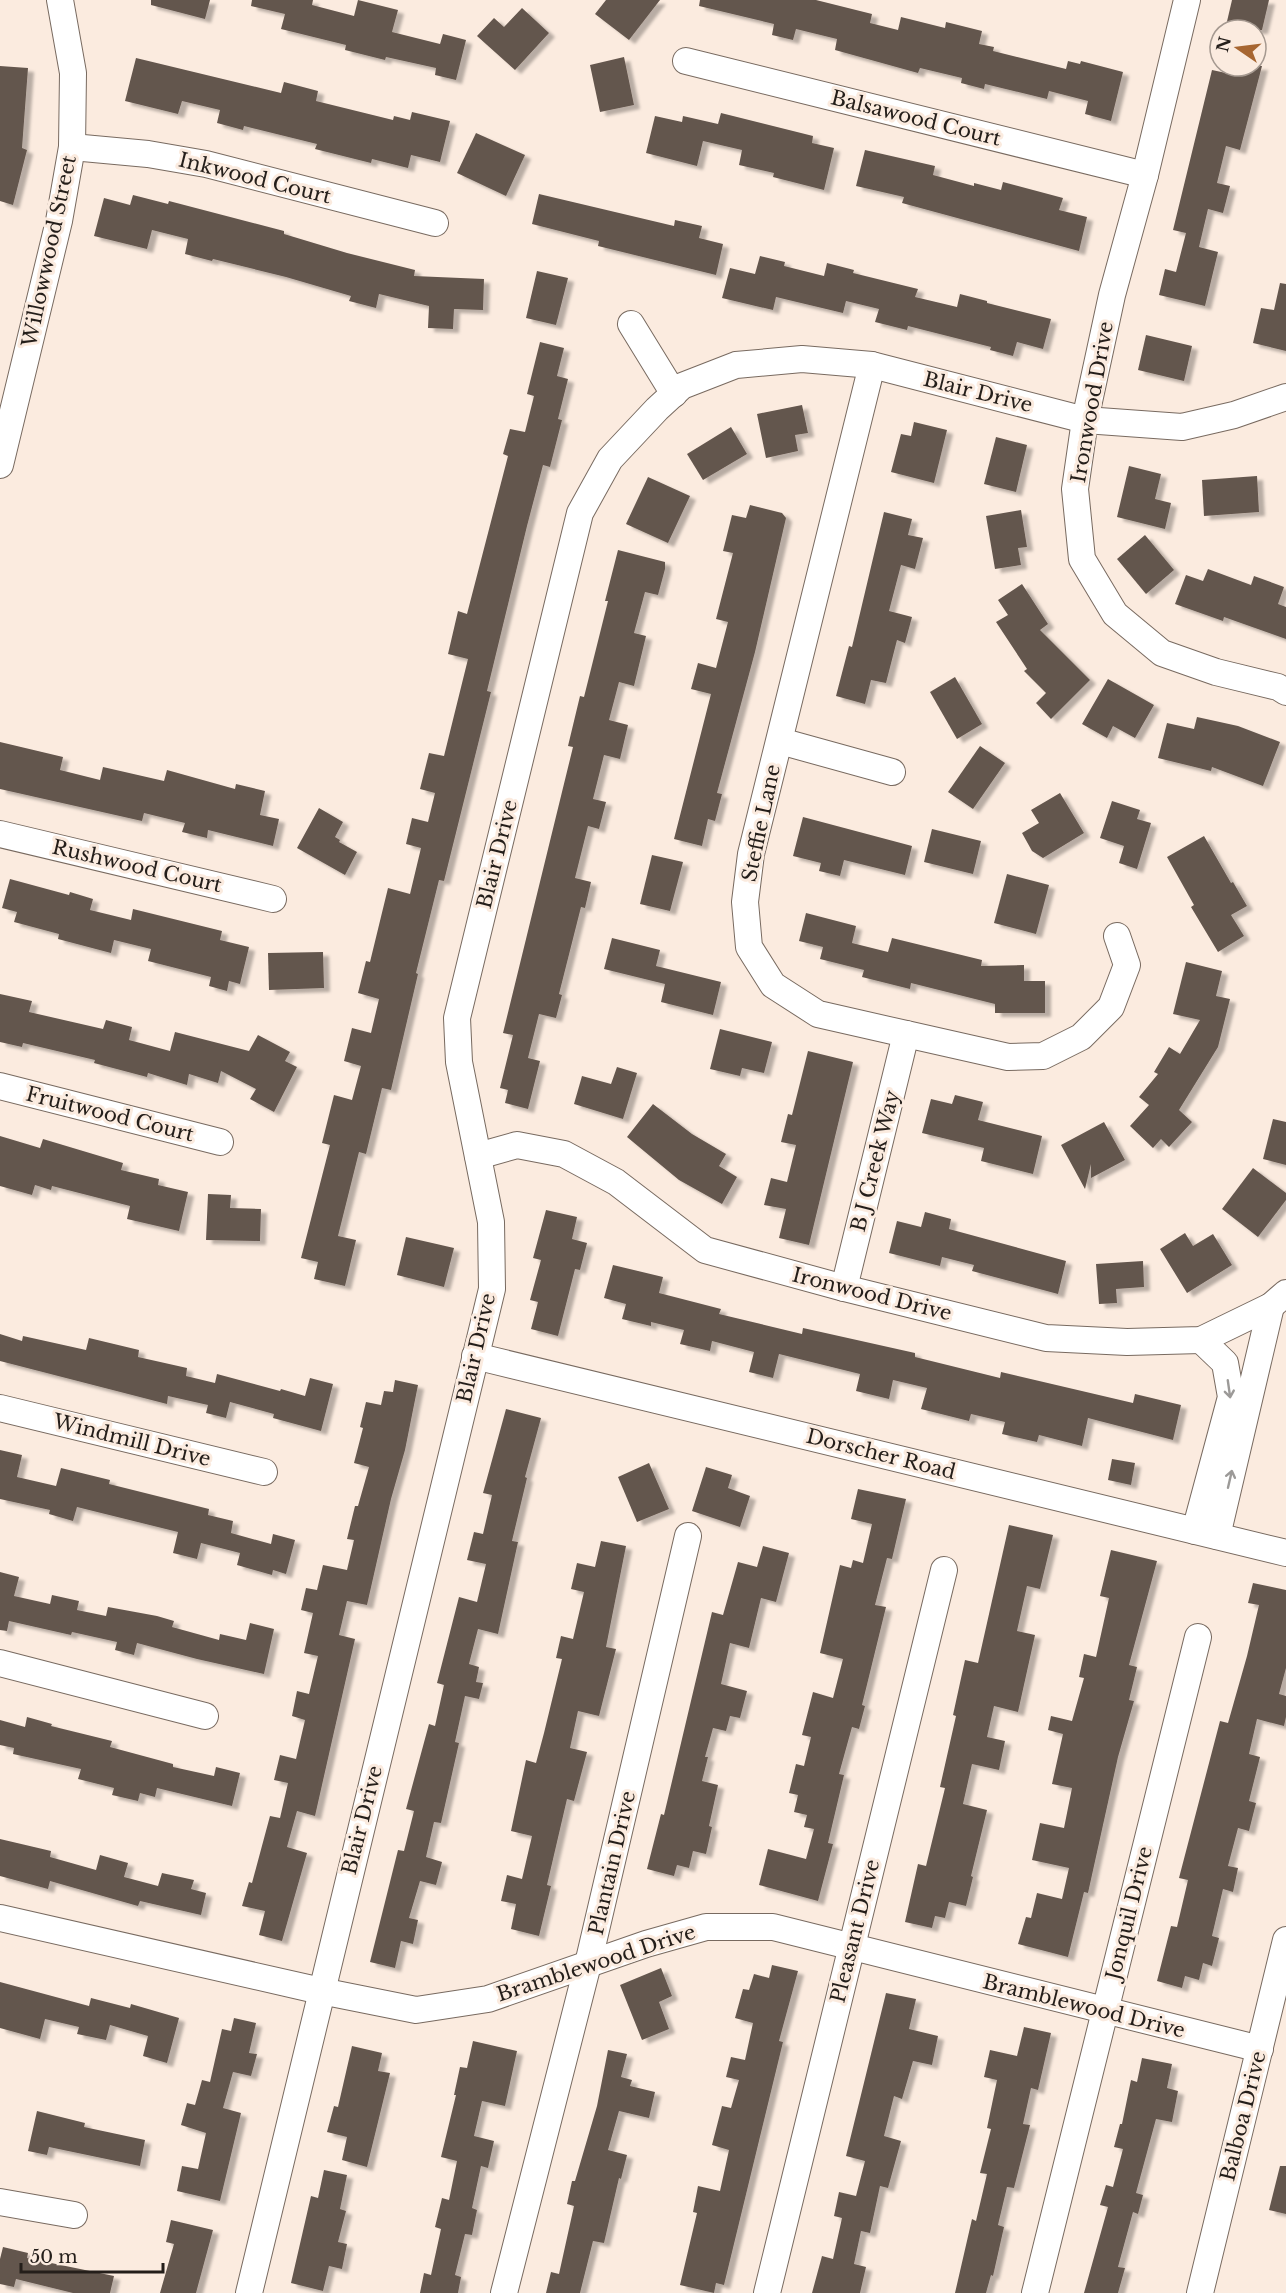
<svg xmlns="http://www.w3.org/2000/svg" width="1286" height="2293" font-family="'Libre Baskerville',serif">
  <style>
    .building { fill: #64564d; filter: url(#shadow) }
    .lines { fill: none; stroke-linecap: round; stroke-linejoin: round }
    .minor-casing { stroke: #786a60; stroke-width: 28 }
    .minor { stroke: #fff; stroke-width: 26 }
    .oneway { stroke: #9c9a98 }
    .labels { text-anchor: middle; dominant-baseline: central; stroke-width: 6; stroke-linejoin: round; paint-order: stroke }
    .street-label { font-size: 20px; fill: #241e1a; stroke: #fbebdf }
  </style>
  <defs>
    <filter id="shadow"><feDropShadow dx="6" dy="4" stdDeviation="1.5" flood-color="#0004"/></filter>
  </defs>
  <rect width="100%" height="100%" fill="#fbebdf"/>
  <g class="building">
    <polygon points="151,0 210,0 205,19 151,5"/>
    <polygon points="252,0 313,0 312,5 354,16 358,0 398,10 392,32 440,44 443,34 466,40 456,80 435,75 436,68 386,57 385,60 345,50 346,45 281,29 285,14 251,6"/>
    <polygon points="606,0 660,0 629,40 595,14"/>
    <polygon points="700,0 816,0 872,14 870,23 898,30 901,17 945,28 946,22 982,31 979,44 994,47 993,51 1066,69 1068,61 1080,64 1081,61 1123,72 1111,121 1085,114 1088,101 1049,91 1047,99 985,84 984,89 961,83 962,78 920,68 918,73 835,50 837,39 796,29 793,40 772,35 774,24 699,6"/>
    <polygon points="1232,0 1269,0 1262,30 1225,30"/>
    <polygon points="522,8 549,33 515,70 477,36 494,18 504,27"/>
    <polygon points="624,57 634,105 600,112 590,65"/>
    <polygon points="136,58 281,93 284,82 318,91 316,101 393,120 394,116 410,120 412,112 450,121 440,162 411,155 408,168 372,159 371,163 315,149 317,144 244,126 243,130 217,123 220,110 182,101 178,114 125,101"/>
    <polygon points="0,66 28,68 22,148 27,150 13,205 0,201"/>
    <polygon points="1227,66 1262,66 1240,150 1226,146 1217,183 1230,186 1223,213 1208,209 1199,247 1218,252 1205,306 1159,295 1165,269 1176,272 1186,233 1173,230 1212,70 1226,73"/>
    <polygon points="721,113 813,136 812,143 834,148 824,190 773,177 774,173 739,165 742,150 703,141 697,166 646,153 655,116 682,122 683,116 718,124"/>
    <polygon points="476,133 525,155 506,196 457,173"/>
    <polygon points="865,150 935,166 933,175 974,186 974,183 1001,190 1003,182 1063,198 1059,210 1087,217 1079,251 902,203 904,197 856,186"/>
    <polygon points="539,194 674,226 675,220 702,226 699,238 723,244 716,275 598,246 599,241 532,224"/>
    <polygon points="133,195 168,204 169,201 284,231 284,234 347,253 415,270 414,276 484,279 483,310 454,309 453,329 428,328 429,306 379,294 376,308 349,301 351,296 286,277 213,259 212,261 185,254 188,239 152,230 147,249 94,236 104,198 130,205"/>
    <polygon points="760,256 785,262 784,266 824,276 827,263 854,270 853,273 918,289 915,297 957,307 960,294 987,301 987,303 1051,319 1043,349 1017,342 1013,356 990,350 991,347 908,326 907,330 875,322 879,309 846,301 843,313 776,297 773,310 722,298 730,268 755,274"/>
    <polygon points="537,271 568,278 556,325 526,318"/>
    <polygon points="1280,283 1286,284 1286,351 1253,343 1261,308 1274,310"/>
    <polygon points="1146,335 1192,346 1184,381 1138,370"/>
    <polygon points="540,342 564,348 557,376 568,379 558,419 562,420 550,467 543,465 527,526 487,691 491,692 444,881 439,880 416,973 418,974 391,1090 382,1088 366,1154 359,1152 338,1236 356,1240 345,1286 314,1279 318,1262 301,1258 330,1145 322,1143 334,1095 352,1100 361,1066 344,1061 352,1028 371,1033 379,999 358,993 366,961 370,962 388,888 410,894 421,848 406,844 412,818 428,822 435,793 420,789 429,753 444,756 468,659 448,654 458,611 467,614 508,456 503,454 510,429 525,432 534,396 527,394"/>
    <polygon points="802,405 808,433 795,435 798,451 766,458 757,414"/>
    <polygon points="914,422 947,430 934,483 891,472 901,434 911,436"/>
    <polygon points="731,427 747,454 703,480 687,454"/>
    <polygon points="996,437 1027,445 1016,492 984,484"/>
    <polygon points="1129,466 1161,474 1155,499 1171,503 1165,529 1117,517"/>
    <polygon points="1257,476 1259,512 1204,516 1202,480"/>
    <polygon points="648,477 690,496 668,543 626,524"/>
    <polygon points="750,505 782,513 786,518 755,652 717,793 722,794 715,821 708,819 702,846 674,839 711,694 691,689 698,663 716,668 728,622 716,619 733,553 723,551 732,515 746,518"/>
    <polygon points="1021,510 1027,547 1018,548 1021,565 995,569 986,516"/>
    <polygon points="884,512 912,519 908,535 923,538 915,569 901,565 889,611 912,617 905,643 897,640 886,683 871,680 865,704 836,696 849,646 852,647"/>
    <polygon points="1145,535 1174,570 1146,594 1117,559"/>
    <polygon points="618,550 665,562 665,569 658,595 645,592 634,633 646,636 634,686 619,682 609,720 628,725 620,759 604,755 593,799 606,802 599,829 588,826 575,878 591,882 585,908 581,907 559,994 562,995 556,1018 539,1014 528,1058 540,1061 528,1109 505,1103 508,1090 500,1088 513,1035 503,1033 573,747 568,746 580,696 584,697 608,601 605,601"/>
    <polygon points="1208,569 1251,585 1254,576 1284,587 1278,604 1286,607 1286,639 1224,617 1223,621 1175,604 1186,575 1203,581"/>
    <polygon points="1022,584 1048,624 1040,630 1090,680 1051,719 1036,703 1046,693 1024,671 1027,669 996,622 1008,615 998,600"/>
    <polygon points="955,677 982,724 957,739 930,692"/>
    <polygon points="1108,679 1154,705 1135,738 1113,726 1107,738 1082,724"/>
    <polygon points="1197,717 1238,726 1280,742 1263,786 1212,767 1211,771 1158,758 1167,723 1194,729"/>
    <polygon points="0,742 63,757 60,770 100,780 103,767 164,781 167,770 235,789 236,784 265,791 260,815 279,819 273,846 208,830 207,838 182,832 185,823 144,813 142,821 0,789"/>
    <polygon points="980,746 1005,763 973,809 948,792"/>
    <polygon points="1060,793 1084,833 1043,858 1032,851 1022,833 1039,823 1031,810"/>
    <polygon points="1112,801 1140,810 1137,819 1151,823 1137,869 1119,863 1124,846 1100,838"/>
    <polygon points="319,808 343,822 335,837 340,840 339,842 357,852 345,875 297,848"/>
    <polygon points="803,817 912,846 905,875 844,860 840,876 819,871 821,863 793,856"/>
    <polygon points="932,829 981,841 973,874 924,862"/>
    <polygon points="1204,836 1231,883 1233,882 1247,906 1231,915 1244,936 1218,952 1191,907 1194,905 1167,857"/>
    <polygon points="652,855 683,862 670,911 640,904"/>
    <polygon points="1007,874 1049,885 1036,934 994,923"/>
    <polygon points="10,879 69,895 70,892 93,899 90,910 131,920 133,909 222,931 220,940 249,947 240,984 229,981 227,991 209,986 211,977 148,961 151,949 114,940 111,953 58,939 59,934 14,922 17,912 2,908"/>
    <polygon points="806,913 856,926 852,943 888,952 892,938 982,960 981,966 1024,965 1024,981 1045,981 1045,1013 995,1013 995,1004 911,983 910,989 862,977 864,970 820,959 823,947 799,941"/>
    <polygon points="612,938 660,950 656,966 721,982 713,1015 661,1002 665,984 604,969"/>
    <polygon points="323,952 324,988 269,990 268,953"/>
    <polygon points="1186,962 1222,971 1216,996 1230,999 1218,1047 1179,1110 1192,1122 1169,1147 1161,1139 1153,1148 1130,1126 1149,1105 1139,1097 1158,1074 1154,1072 1169,1047 1180,1054 1200,1020 1173,1014"/>
    <polygon points="0,994 32,1001 29,1012 103,1029 106,1020 132,1027 129,1040 170,1051 175,1032 249,1051 258,1035 290,1052 285,1061 297,1067 274,1112 250,1099 256,1089 221,1071 218,1083 189,1074 187,1085 148,1073 147,1077 94,1063 95,1060 23,1043 22,1047 0,1042"/>
    <polygon points="720,1029 772,1042 764,1073 742,1068 740,1076 710,1069"/>
    <polygon points="808,1051 853,1062 809,1245 779,1238 786,1209 764,1205 771,1178 787,1182 796,1145 781,1142 788,1114 792,1115"/>
    <polygon points="617,1067 637,1073 623,1119 574,1104 582,1076 611,1084"/>
    <polygon points="955,1095 983,1102 978,1120 1042,1136 1033,1174 981,1161 984,1148 922,1133 931,1099 952,1104"/>
    <polygon points="653,1104 692,1134 726,1154 719,1166 737,1177 722,1204 679,1180 627,1137"/>
    <polygon points="1273,1119 1286,1122 1286,1165 1263,1159"/>
    <polygon points="1104,1122 1125,1160 1091,1178 1091,1164 1085,1189 1061,1145"/>
    <polygon points="0,1136 40,1148 43,1139 123,1163 121,1170 159,1179 158,1185 188,1192 179,1231 127,1219 130,1206 52,1186 51,1190 35,1185 32,1195 0,1186"/>
    <polygon points="1253,1168 1286,1193 1286,1200 1258,1237 1222,1209"/>
    <polygon points="208,1194 231,1195 230,1208 261,1209 260,1241 206,1240"/>
    <polygon points="546,1210 577,1217 572,1239 587,1243 580,1270 575,1269 558,1336 531,1329 538,1302 530,1300 541,1260 533,1258"/>
    <polygon points="925,1212 951,1219 949,1229 1066,1261 1058,1294 972,1271 974,1265 942,1257 940,1266 889,1253 897,1221 921,1227"/>
    <polygon points="1185,1233 1193,1246 1213,1234 1232,1265 1187,1293 1160,1249"/>
    <polygon points="406,1237 454,1248 444,1287 397,1275"/>
    <polygon points="1143,1261 1144,1287 1116,1289 1117,1303 1099,1304 1096,1264"/>
    <polygon points="613,1265 663,1277 659,1293 721,1309 719,1314 802,1334 803,1328 915,1353 915,1357 1000,1378 1001,1372 1133,1403 1135,1394 1181,1405 1173,1440 1088,1418 1082,1446 1039,1435 1037,1442 1002,1434 1005,1422 971,1414 969,1421 921,1409 927,1388 893,1380 889,1399 856,1391 860,1374 779,1354 773,1378 749,1372 754,1352 712,1341 710,1351 680,1344 684,1330 651,1322 651,1326 622,1319 626,1304 604,1298"/>
    <polygon points="0,1334 22,1341 23,1336 86,1350 89,1338 139,1350 138,1357 187,1368 186,1376 215,1383 217,1374 280,1391 281,1389 305,1396 310,1378 333,1384 321,1431 273,1418 274,1414 230,1402 226,1418 206,1413 208,1405 168,1396 167,1404 0,1361"/>
    <polygon points="395,1380 418,1385 405,1450 391,1499 367,1605 347,1601 339,1635 355,1639 315,1816 297,1811 287,1847 307,1853 282,1941 259,1935 265,1911 242,1906 249,1882 252,1883 270,1816 280,1818 288,1783 274,1780 280,1755 296,1759 305,1720 292,1716 297,1691 309,1694 318,1656 304,1653 313,1613 301,1610 306,1588 317,1590 323,1565 347,1570 354,1540 347,1539 355,1506 358,1506 369,1467 354,1463 363,1428 360,1427 366,1402 381,1405 384,1391 393,1392"/>
    <polygon points="506,1409 541,1418 525,1477 527,1478 512,1541 518,1542 498,1634 478,1629 469,1664 479,1667 476,1682 483,1683 479,1699 465,1696 455,1742 459,1743 441,1823 434,1822 426,1857 442,1862 436,1885 420,1881 409,1918 418,1920 413,1944 401,1941 395,1968 370,1962 398,1850 404,1851 414,1811 406,1809 429,1724 435,1726 444,1685 437,1683 459,1597 477,1602 486,1564 467,1560 474,1532 483,1534 492,1495 483,1493"/>
    <polygon points="0,1450 22,1455 17,1477 56,1486 61,1468 110,1480 109,1484 209,1509 208,1515 233,1521 231,1533 271,1544 273,1534 295,1540 286,1574 273,1570 272,1575 237,1565 240,1553 201,1543 197,1559 173,1553 178,1532 77,1507 73,1521 49,1514 50,1510 0,1499"/>
    <polygon points="1112,1459 1135,1463 1131,1485 1108,1480"/>
    <polygon points="649,1463 669,1509 637,1522 618,1477"/>
    <polygon points="706,1467 732,1475 728,1488 750,1496 740,1527 692,1511"/>
    <polygon points="858,1489 906,1499 892,1559 887,1558 875,1605 886,1607 862,1705 865,1706 859,1729 852,1727 839,1774 844,1775 828,1843 833,1844 818,1901 759,1885 768,1849 806,1859 814,1829 804,1827 807,1815 794,1812 798,1795 789,1793 796,1764 804,1766 811,1737 802,1735 813,1692 833,1698 843,1659 820,1653 840,1565 851,1568 853,1560 863,1563 872,1524 851,1519"/>
    <polygon points="1009,1525 1053,1535 1040,1589 1027,1586 1017,1631 1035,1635 1018,1712 994,1706 987,1737 1005,1741 999,1770 972,1764 963,1804 987,1810 971,1876 973,1877 966,1906 949,1902 945,1918 935,1916 932,1928 905,1922 918,1864 926,1866 945,1788 940,1787 956,1716 953,1715 965,1660 978,1663"/>
    <polygon points="601,1541 626,1546 606,1647 616,1649 599,1716 578,1711 570,1748 587,1752 574,1801 567,1799 547,1885 551,1886 539,1936 511,1929 516,1904 501,1901 507,1875 522,1879 532,1836 511,1831 526,1760 536,1763 544,1733 562,1659 556,1658 561,1636 573,1639 584,1592 571,1589 577,1563 595,1567"/>
    <polygon points="763,1546 789,1553 776,1602 761,1598 749,1648 730,1643 721,1684 747,1691 740,1718 730,1716 726,1731 713,1728 705,1757 708,1757 702,1781 718,1785 709,1826 712,1827 706,1854 693,1851 689,1868 677,1865 674,1876 647,1869 661,1814 664,1815 712,1612 723,1615 738,1562 757,1567"/>
    <polygon points="1111,1550 1157,1561 1129,1665 1137,1667 1129,1700 1134,1701 1118,1757 1088,1893 1084,1892 1068,1957 1018,1944 1026,1917 1031,1918 1037,1893 1062,1899 1069,1868 1032,1860 1040,1823 1064,1828 1072,1788 1052,1784 1063,1734 1048,1730 1051,1716 1072,1721 1084,1678 1079,1677 1084,1654 1096,1657 1109,1598 1100,1596"/>
    <polygon points="0,1572 19,1577 14,1596 50,1604 52,1595 79,1601 77,1610 106,1616 108,1607 157,1616 174,1621 172,1627 219,1640 220,1634 246,1640 250,1623 274,1629 264,1674 197,1659 137,1643 134,1655 115,1650 117,1642 72,1632 71,1635 9,1621 7,1631 0,1630"/>
    <polygon points="1253,1583 1286,1590 1286,1668 1279,1694 1286,1696 1286,1717 1284,1726 1257,1719 1249,1754 1260,1757 1249,1801 1256,1803 1249,1831 1238,1828 1228,1866 1238,1868 1233,1892 1223,1889 1212,1936 1219,1938 1212,1966 1203,1963 1199,1980 1185,1976 1182,1988 1157,1981 1171,1926 1177,1927 1188,1880 1179,1878 1220,1721 1228,1723 1247,1656 1259,1605 1248,1603"/>
    <polygon points="27,1717 52,1724 51,1726 112,1741 110,1747 173,1764 173,1767 214,1776 216,1767 240,1773 232,1806 157,1788 155,1797 140,1793 138,1801 112,1795 114,1788 78,1779 81,1769 13,1754 14,1748 0,1745 0,1720 25,1727"/>
    <polygon points="0,1839 51,1851 50,1857 96,1870 100,1855 128,1863 124,1877 158,1886 162,1873 194,1880 191,1889 206,1893 201,1915 140,1901 138,1906 50,1881 48,1889 0,1876"/>
    <polygon points="772,1965 798,1971 779,2041 783,2042 724,2285 716,2283 714,2293 680,2285 697,2213 693,2212 698,2186 720,2191 729,2150 712,2145 722,2106 731,2108 739,2080 726,2077 731,2057 745,2060 753,2023 735,2018 743,1989 749,1990 754,1974 769,1978"/>
    <polygon points="661,1968 672,1996 659,2002 669,2029 642,2040 620,1985"/>
    <polygon points="0,1982 89,2006 91,1998 130,2008 131,2004 179,2018 167,2063 143,2056 148,2036 110,2025 106,2040 77,2034 79,2027 45,2019 40,2039 0,2028"/>
    <polygon points="886,1993 916,1999 909,2029 938,2036 932,2065 913,2061 902,2099 894,2096 884,2136 901,2141 888,2188 880,2186 870,2233 861,2231 854,2264 866,2267 860,2293 812,2293 822,2256 833,2259 842,2218 834,2216 839,2192 856,2196 865,2161 846,2156"/>
    <polygon points="234,2018 256,2023 249,2053 257,2054 251,2076 233,2072 223,2108 241,2113 220,2201 177,2191 182,2166 198,2169 206,2133 181,2125 187,2103 195,2105 202,2080 210,2082 222,2029 231,2031"/>
    <polygon points="1024,2027 1051,2033 1038,2090 1031,2088 1023,2124 1030,2125 1014,2188 1007,2187 998,2225 1004,2227 993,2276 991,2275 986,2293 955,2293 972,2219 976,2221 987,2174 980,2173 991,2129 987,2128 997,2080 984,2077 990,2050 1017,2056"/>
    <polygon points="473,2041 517,2051 505,2106 482,2101 474,2136 494,2141 488,2168 481,2166 472,2208 477,2210 472,2235 465,2234 455,2275 461,2277 458,2293 420,2293 424,2273 431,2275 441,2229 435,2227 442,2198 449,2200 457,2161 441,2157 456,2095 454,2095 460,2067 467,2068"/>
    <polygon points="352,2046 382,2053 378,2071 390,2073 367,2167 342,2160 347,2137 327,2132 334,2106 338,2107"/>
    <polygon points="608,2050 627,2054 621,2077 632,2080 630,2086 655,2092 649,2118 619,2111 608,2150 627,2155 621,2179 619,2178 604,2243 593,2241 580,2293 546,2293 551,2272 559,2274 574,2206 567,2204 572,2181 575,2181 597,2106"/>
    <polygon points="1142,2058 1172,2064 1167,2088 1178,2091 1172,2122 1156,2119 1136,2193 1143,2195 1138,2214 1133,2212 1118,2267 1125,2268 1118,2293 1084,2293 1108,2207 1100,2205 1106,2185 1113,2187 1123,2149 1114,2147 1120,2124 1122,2124 1131,2080 1137,2082"/>
    <polygon points="37,2111 85,2123 84,2127 145,2140 140,2166 49,2147 47,2155 28,2151"/>
    <polygon points="1280,2166 1286,2166 1286,2214 1269,2210"/>
    <polygon points="324,2170 347,2175 340,2209 346,2211 338,2242 347,2244 342,2269 329,2266 323,2291 291,2283 311,2196 318,2198"/>
    <polygon points="171,2220 213,2230 196,2293 160,2293 174,2244 166,2242"/>
    <polygon points="3,2247 28,2253 27,2258 114,2276 110,2293 73,2293 16,2279 14,2287 0,2284 0,2259"/>
  </g>
  <g class="lines">
    <defs>
      <g id="minor">
        <polyline points="1187,0 1145,175 1112,295 1085,420 1075,489 1082,559 1115,614 1162,653 1216,672 1278,687 1286,692"/>
        <polyline points="686,61 1145,175"/>
        <polyline points="72,147 148,154 206,164 435,223"/>
        <polyline points="631,324 674,394"/>
        <polyline points="872,365 751,854 745,902 749,947 773,985 818,1014 906,1034 1008,1057 1043,1056 1081,1037 1111,1007 1127,965 1117,936"/>
        <polyline points="0,465 59,221 72,147 73,73 60,0"/>
        <polyline points="780,741 892,772"/>
        <polyline points="0,834 273,899"/>
        <polyline points="0,1086 220,1142"/>
        <polyline points="478,1156 517,1145 564,1154 616,1182 705,1250 844,1288 1046,1338 1127,1342 1201,1340 1271,1306 1286,1293"/>
        <polyline points="844,1288 906,1034"/>
        <polyline points="475,1356 1286,1553"/>
        <polyline points="0,1408 264,1472"/>
        <polyline points="1195,1531 1231,1397 1225,1363 1201,1340"/>
        <polyline points="1217,1536 1271,1306"/>
        <polyline points="0,1663 205,1716"/>
        <polyline points="0,1918 321,1991 416,2010 488,1999 646,1944 706,1927 773,1927 1260,2049"/>
        <polyline points="0,2202 74,2215"/>
        <polyline points="249,2293 492,1289 491,1222 459,1062 457,1018 580,513 610,459 657,409 682,386 736,365 802,359 872,365 1085,420 1182,427 1234,415 1286,397"/>
        <polyline points="504,2293 588,1964 688,1536"/>
        <polyline points="767,2293 944,1570"/>
        <polyline points="1035,2293 1198,1637"/>
        <polyline points="1200,2293 1286,1940"/>
      </g>
    </defs>
    <use href="#minor" class="minor-casing"/>
    <use href="#minor" class="minor"/>
  </g>
  <defs><path id="oneway-shaft" d="M-6 0H5M1.5-3L5.5 0L1.5 3" fill="none" stroke-width="1.6" stroke-linecap="round" stroke-linejoin="round" transform="scale(1.5)"/></defs>
  <g class="oneway">
    <use href="#oneway-shaft" transform="translate(1229 1389) rotate(82)"/>
    <use href="#oneway-shaft" transform="translate(1230 1479) rotate(-77)"/>
  </g>
  <g class="labels">
    <g class="street-label">
      <text transform="translate(916 118) rotate(14)">Balsawood Court</text>
      <text transform="translate(255 178) rotate(14)">Inkwood Court</text>
      <text transform="translate(49 251) rotate(-78)">Willowwood Street</text>
      <text transform="translate(978 392) rotate(14)">Blair Drive</text>
      <text transform="translate(1092 402) rotate(-80)">Ironwood Drive</text>
      <text transform="translate(761 823) rotate(-78)">Steffie Lane</text>
      <text transform="translate(497 854) rotate(-76)">Blair Drive</text>
      <text transform="translate(137 866) rotate(13)">Rushwood Court</text>
      <text transform="translate(110 1114) rotate(14)">Fruitwood Court</text>
      <text transform="translate(875 1161) rotate(-76)">B J Creek Way</text>
      <text transform="translate(872 1294) rotate(14)">Ironwood Drive</text>
      <text transform="translate(476 1348) rotate(-77)">Blair Drive</text>
      <text transform="translate(132 1440) rotate(14)">Windmill Drive</text>
      <text transform="translate(881 1454) rotate(14)">Dorscher Road</text>
      <text transform="translate(362 1820) rotate(-76)">Blair Drive</text>
      <text transform="translate(612 1863) rotate(-77)">Plantain Drive</text>
      <text transform="translate(1129 1913) rotate(-76)">Jonquil Drive</text>
      <text transform="translate(855 1931) rotate(-76)">Pleasant Drive</text>
      <text transform="translate(596 1963) rotate(-18)">Bramblewood Drive</text>
      <text transform="translate(1084 2006) rotate(14)">Bramblewood Drive</text>
      <text transform="translate(1243 2116) rotate(-76)">Balboa Drive</text>
    </g>
  </g>
  <g transform="translate(1238 48) rotate(284)"><circle r="28" fill="#fbebdf" stroke="#a59990" stroke-width="1.5"/>
  <path d="M0-4.5L10 22L0 15L-10 22Z" fill="#a76631"/>
  <text y="-9" font-size="16" font-weight="bold" text-anchor="middle" fill="#241e1a">N</text>
  </g>
  <path d="M21 2263v9h142v-9" fill="none" stroke="#241e1a" stroke-width="3"/>
  <text x="30" y="2263" font-size="18" fill="#241e1a" stroke="#fbebdf" stroke-width="4.5" paint-order="stroke">50 m</text>
</svg>
